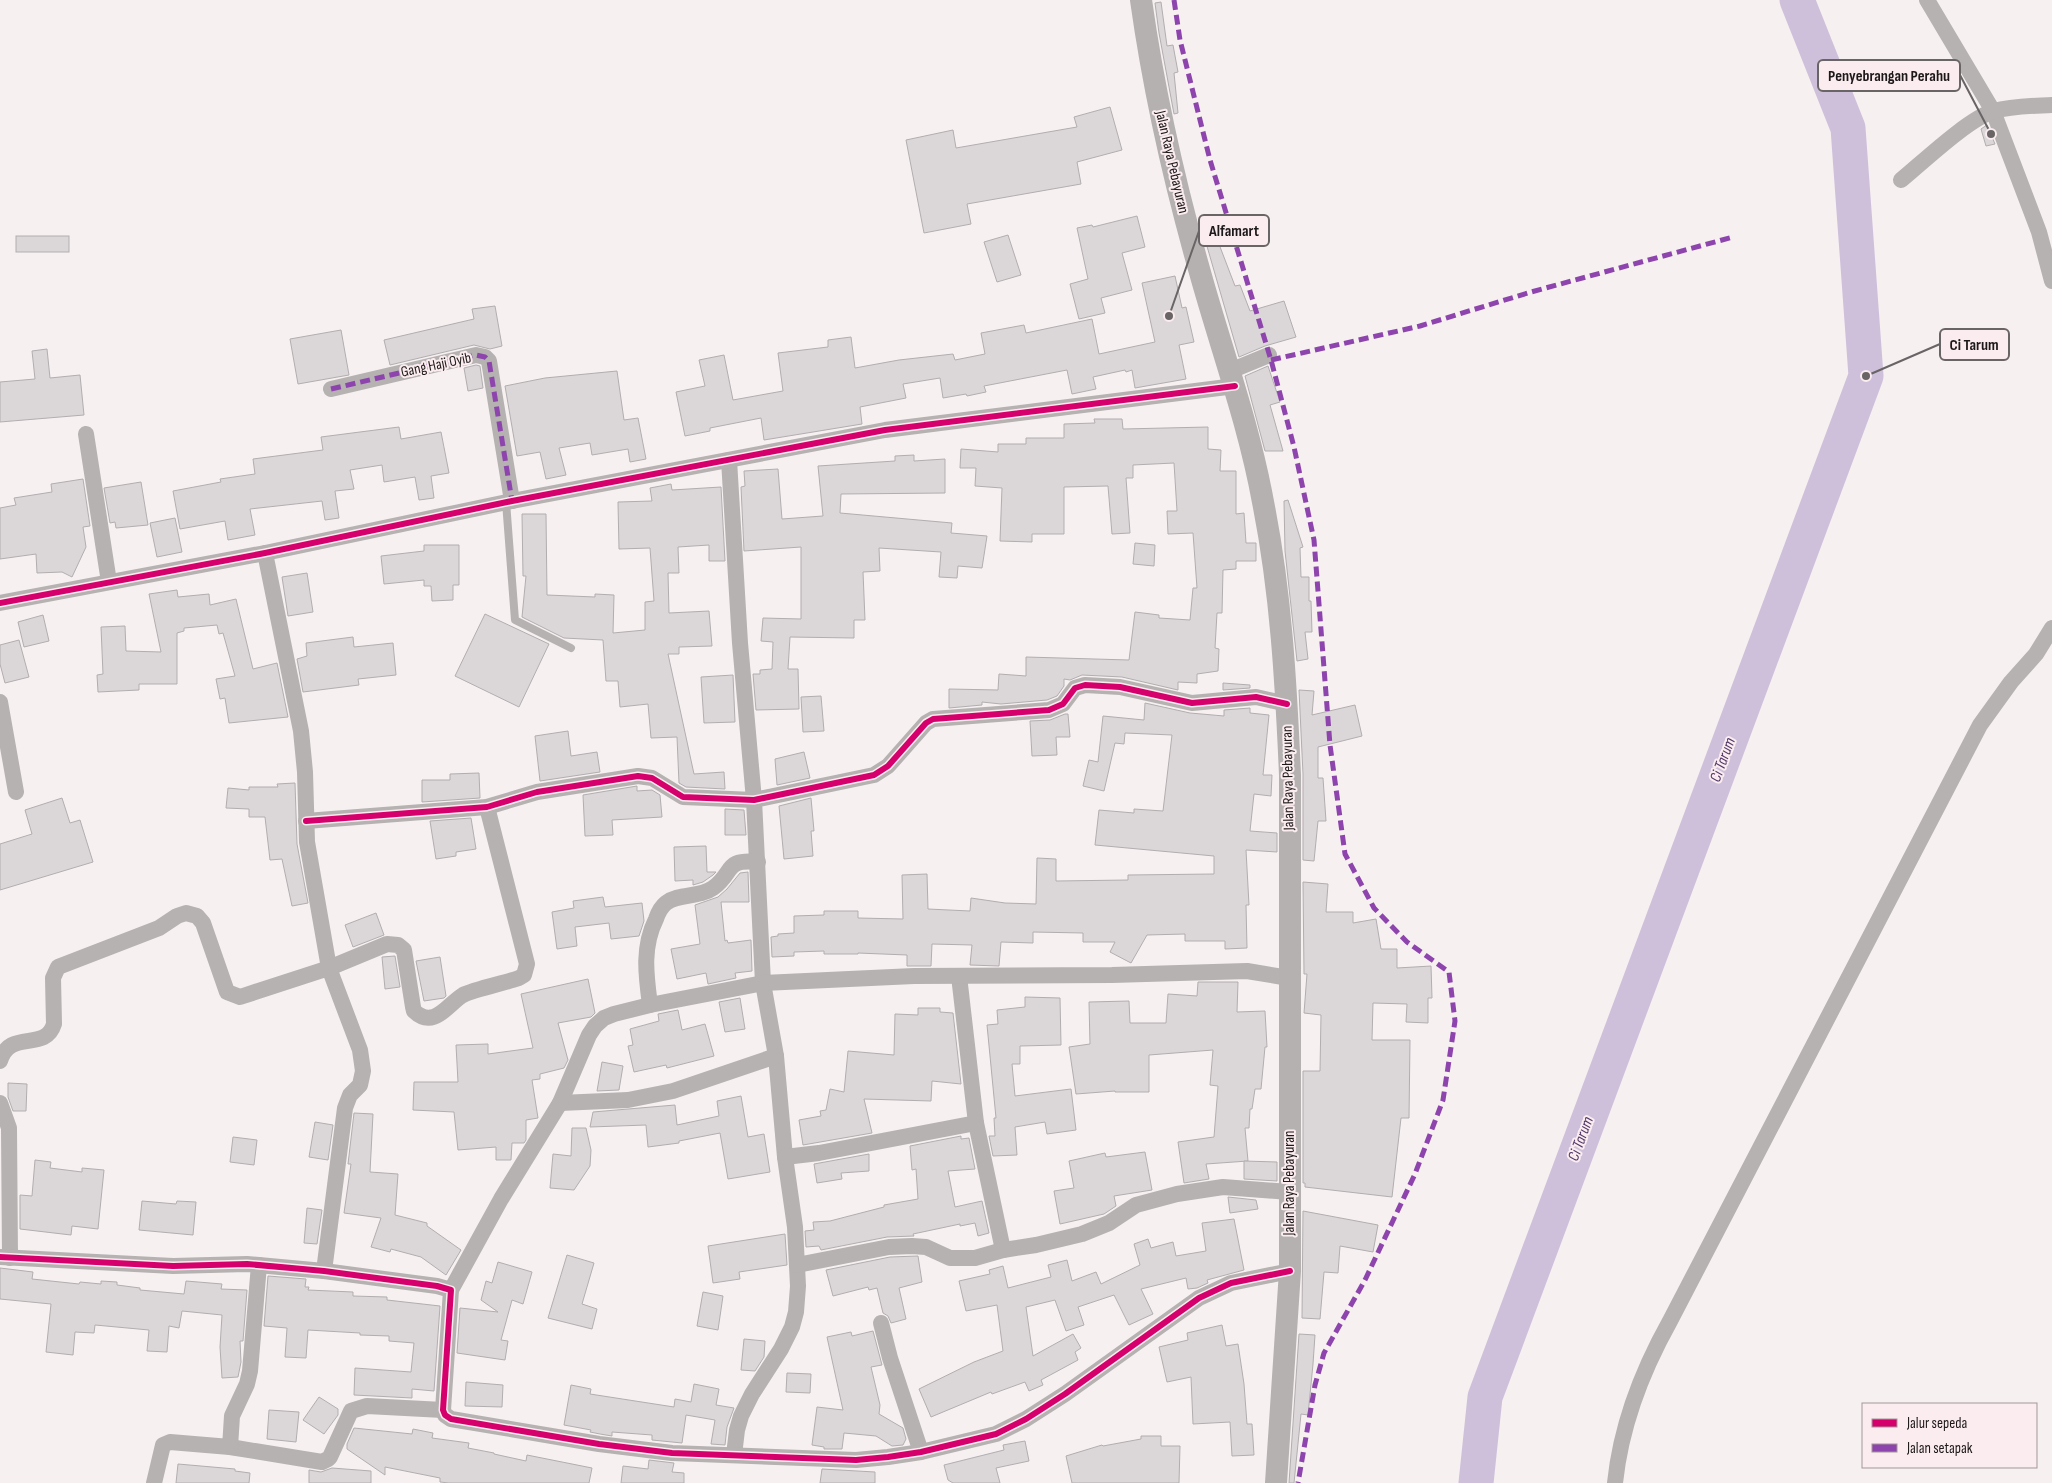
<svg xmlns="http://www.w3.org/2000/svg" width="2052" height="1483" font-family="'Sofia Sans Condensed',sans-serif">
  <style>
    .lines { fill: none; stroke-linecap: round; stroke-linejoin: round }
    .river { stroke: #cec0da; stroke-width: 35 }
    .building { fill: #dbd7d8; stroke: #b2adaf }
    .service { stroke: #b5b2b1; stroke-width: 8 }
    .minor { stroke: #b5b2b1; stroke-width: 16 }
    .secondary { stroke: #b5b1b1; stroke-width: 22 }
    .quiet { stroke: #8e44ad; stroke-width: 5; stroke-dasharray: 10 5; stroke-linecap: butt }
    .cycleway-casing { stroke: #faecef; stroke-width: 9 }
    .cycleway { stroke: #d6006c; stroke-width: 6 }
    .labels { text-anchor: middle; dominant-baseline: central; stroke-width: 4; stroke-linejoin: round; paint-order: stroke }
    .street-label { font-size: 15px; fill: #1d1819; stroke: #faecef }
    .water-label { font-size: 16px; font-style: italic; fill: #52386a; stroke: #faecef }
    .leader { fill: none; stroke: #696465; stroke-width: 2 }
    .callout-dot { fill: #696465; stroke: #faecef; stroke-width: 2 }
    .callout { fill: #faecef; stroke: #696465; stroke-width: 2 }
    .callout-label { font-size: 16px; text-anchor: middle; font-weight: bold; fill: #1d1819 }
  </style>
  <rect width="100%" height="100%" fill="#f6f0f1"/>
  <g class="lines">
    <polyline class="river" points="1476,1483 1485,1397 1866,376 1848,128 1797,0"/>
  </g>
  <g class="building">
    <polygon points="1161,2 1167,46 1173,45 1178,72 1174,73 1178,113 1174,114 1159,33 1155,3"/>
    <polygon points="1110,107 1122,150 1077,162 1081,184 967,204 971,224 924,233 906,140 953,130 956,148 1077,127 1074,117"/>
    <polygon points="1987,125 1995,144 1986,146 1981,129"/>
    <polygon points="1137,216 1145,247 1122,253 1132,290 1101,298 1105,313 1079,319 1070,284 1088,279 1077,228 1092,225 1093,227"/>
    <polygon points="1209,218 1235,286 1240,285 1250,311 1284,301 1296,337 1265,346 1239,357 1200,222"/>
    <polygon points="1008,235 1021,275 997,282 984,242"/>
    <rect x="16" y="236" width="53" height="16"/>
    <polygon points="1175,276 1182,308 1186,307 1194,342 1179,345 1186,379 1135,388 1132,370 1126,372 1125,370 1093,377 1096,389 1072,394 1067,370 984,386 986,392 967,396 966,394 943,398 940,378 903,384 906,398 860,407 862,424 764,440 761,418 710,428 710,431 685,436 676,392 705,386 699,360 724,355 733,400 783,391 778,353 828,347 828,340 851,337 855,368 899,360 953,354 955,360 985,354 981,333 1024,325 1026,333 1092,319 1099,354 1155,342 1142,283"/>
    <polygon points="495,306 502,346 490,349 474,345 390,365 384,340 474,319 472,309"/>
    <polygon points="341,330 349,375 298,384 290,339"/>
    <polygon points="47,349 50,378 80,375 84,415 0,422 0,382 35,379 32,351"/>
    <polygon points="476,365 480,366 483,388 468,391 464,368"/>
    <polygon points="1268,366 1280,402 1270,405 1283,451 1265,451 1245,376"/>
    <polygon points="617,371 624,420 638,418 646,459 630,462 628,449 592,455 590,443 559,448 566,475 546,479 540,452 517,456 505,386 545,378"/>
    <polygon points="1094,419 1122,419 1123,429 1208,427 1208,449 1221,450 1220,471 1236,471 1236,514 1244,513 1246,543 1256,543 1256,561 1236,561 1236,569 1223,570 1222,613 1217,613 1215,648 1219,649 1218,671 1197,674 1197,683 1178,682 1178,690 1122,677 1082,675 1070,680 1064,679 1064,686 1057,696 1047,700 1001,704 982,702 982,705 949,708 949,689 998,690 999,674 1026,676 1026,657 1129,660 1135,612 1159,615 1159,618 1190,620 1193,588 1197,588 1193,533 1168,534 1167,511 1177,511 1174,463 1133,465 1133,478 1126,478 1130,533 1112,534 1108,486 1064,487 1064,534 1032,534 1032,542 1000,541 1002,488 975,486 976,468 960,468 961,449 998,452 998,444 1026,444 1026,438 1064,438 1064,424 1095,423"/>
    <polygon points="399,427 401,439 441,432 449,473 431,476 434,498 419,500 415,477 384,482 382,465 350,470 354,489 335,491 339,518 325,520 322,501 250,509 255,535 228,540 225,521 180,529 173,491 221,482 220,479 255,474 253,459 323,450 321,437"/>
    <polygon points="914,455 914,461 945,459 945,493 841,494 840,513 952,523 951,533 987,536 982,568 958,566 957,578 939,577 941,552 879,548 880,571 863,572 865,620 854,620 854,638 790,637 788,669 798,669 799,709 756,710 753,674 760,674 760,670 772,669 773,642 761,641 763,618 801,619 801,547 744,551 741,487 745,486 744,471 778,469 782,519 823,516 818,466 895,461 895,456"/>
    <polygon points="83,479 90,526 83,527 86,547 72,577 62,572 37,573 36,554 0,559 0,508 16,505 14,498 52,492 51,484"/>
    <polygon points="141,482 148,525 116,528 115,522 110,523 104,488"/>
    <polygon points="671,484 672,490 721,487 725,561 709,561 709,545 678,547 679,573 668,573 669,613 709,611 712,646 679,647 679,654 668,654 694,774 724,772 725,789 686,787 679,783 677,737 651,738 648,704 620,707 618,681 606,681 603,640 564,638 522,617 526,576 523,576 522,514 546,514 547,595 595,597 595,594 614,595 613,633 645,630 645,602 654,601 650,548 619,549 618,502 652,501 650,488"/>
    <polygon points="1288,500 1303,547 1300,548 1301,577 1309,577 1309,601 1311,601 1312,632 1305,632 1308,659 1297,661 1285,551 1284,501"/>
    <polygon points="175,518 182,552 157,557 150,523"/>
    <polygon points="1135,543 1155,545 1154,566 1133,564"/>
    <polygon points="424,545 459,545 459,585 453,585 453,600 432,601 431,586 424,586 424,580 384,584 381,556 424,551"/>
    <polygon points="307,573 313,612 288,616 282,577"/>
    <polygon points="177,590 178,597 209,594 210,605 236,599 253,669 277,663 288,717 229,723 225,698 220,699 216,679 235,676 223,633 219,634 217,625 184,628 184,631 177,633 177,684 139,684 139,690 98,692 97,675 103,674 101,627 125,626 126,651 161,652 149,594"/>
    <polygon points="485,614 549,644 519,707 455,676"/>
    <polygon points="43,615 49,641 24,647 18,622"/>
    <polygon points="353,637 354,647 393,643 396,675 358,679 359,685 303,692 297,659 307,656 306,643"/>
    <polygon points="19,640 29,677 5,683 0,664 0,645"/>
    <polygon points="733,675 735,722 704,723 701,677"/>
    <polygon points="1223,683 1250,685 1250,688 1223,690"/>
    <polygon points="1299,690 1314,691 1312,715 1355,705 1362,736 1318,747 1318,778 1323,778 1326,821 1318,821 1314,861 1303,860 1303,774"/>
    <polygon points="821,696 824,731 803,732 801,697"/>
    <polygon points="1145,703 1190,713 1224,716 1224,710 1250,708 1250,713 1269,715 1263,775 1272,775 1271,796 1254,794 1250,831 1277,833 1277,852 1246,850 1249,905 1246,905 1247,948 1225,949 1225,941 1185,941 1185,934 1147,935 1131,963 1110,952 1115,942 1083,942 1083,933 1033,932 1033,943 1001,942 999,966 970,965 972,945 932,944 931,966 907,966 907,955 858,953 858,954 824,954 824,951 794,952 794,956 772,957 771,937 778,936 778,934 794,933 794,916 824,915 824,911 858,911 858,918 903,919 902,875 927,874 928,909 970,911 971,898 1005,903 1036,904 1037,858 1056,859 1056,881 1128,880 1128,875 1214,874 1214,856 1095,845 1099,810 1134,813 1134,809 1163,811 1172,735 1125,733 1124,744 1115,743 1104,791 1083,786 1089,760 1098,762 1103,716 1144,720"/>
    <polygon points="1065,714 1068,714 1070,737 1056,737 1057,755 1032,756 1030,721 1050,720"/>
    <polygon points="568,731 571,756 597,752 600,772 540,781 535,736"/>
    <polygon points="804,752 810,778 777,785 775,759"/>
    <polygon points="479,773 480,798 422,802 422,780 450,780 450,774"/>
    <polygon points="295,783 297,844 308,903 292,906 282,859 270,860 265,817 249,817 249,809 226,808 228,788 249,790 249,787 278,787 277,784"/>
    <polygon points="637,786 637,791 652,790 660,795 662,817 612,820 613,835 585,836 583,795"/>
    <polygon points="62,798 70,823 80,820 93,862 0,890 0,844 32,834 25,810"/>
    <polygon points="811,798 814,831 811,831 813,856 784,859 779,806"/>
    <polygon points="725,809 744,810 746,835 725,835"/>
    <polygon points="471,818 476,849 456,852 456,856 436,859 430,821"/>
    <polygon points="706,846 707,872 716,872 713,875 703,882 693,885 693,880 675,881 674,847"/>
    <polygon points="748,872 749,902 721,902 725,941 727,940 728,943 751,940 752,971 735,973 736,978 708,984 706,973 677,979 671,949 700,944 695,905 718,897 727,889 740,873"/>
    <polygon points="1303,882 1328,884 1326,912 1353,912 1353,923 1376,919 1381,949 1397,949 1397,968 1431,966 1432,998 1428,998 1428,1023 1406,1022 1407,1004 1373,1003 1372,1040 1410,1040 1409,1118 1401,1118 1392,1197 1305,1187 1305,1183 1303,1183 1303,1071 1320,1071 1321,1015 1304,1013 1307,974 1304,974"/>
    <polygon points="603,897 605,907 642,903 644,921 639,936 611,939 609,923 575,927 577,946 557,949 552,912 574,908 573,901"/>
    <polygon points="376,913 384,935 353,947 345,925"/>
    <polygon points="395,956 400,987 385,989 382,957"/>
    <polygon points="440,957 446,996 444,998 424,1001 416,961"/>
    <polygon points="588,979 595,1013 591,1017 558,1023 568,1060 564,1068 540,1074 540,1079 532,1080 538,1118 526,1120 526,1140 524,1143 512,1143 511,1160 496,1160 496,1147 458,1150 454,1112 413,1110 414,1082 458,1082 456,1045 488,1044 488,1054 533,1048 521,994"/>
    <polygon points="1198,982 1238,982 1237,1012 1265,1011 1267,1047 1265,1047 1261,1089 1255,1089 1252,1109 1250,1109 1249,1128 1245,1128 1248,1161 1206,1164 1209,1179 1184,1183 1178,1142 1214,1137 1218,1086 1210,1085 1213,1050 1149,1055 1149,1092 1115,1092 1115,1091 1076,1094 1069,1047 1090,1044 1089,1002 1129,1001 1130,1023 1166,1023 1168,994 1197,996"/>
    <polygon points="1025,997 1060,998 1061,1045 1020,1046 1020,1064 1012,1064 1015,1096 1071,1089 1076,1130 1047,1134 1045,1122 1015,1127 1017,1155 993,1156 989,1136 995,1136 994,1118 996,1118 987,1025 998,1024 997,1010 1025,1007"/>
    <polygon points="740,998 745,1029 725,1032 719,1002"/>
    <polygon points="918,1008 940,1008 940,1012 953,1013 961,1084 932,1081 931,1101 864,1099 872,1133 803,1145 799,1120 821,1116 820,1111 826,1110 830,1089 844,1092 848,1051 894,1055 895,1014 918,1015"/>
    <polygon points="678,1010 682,1030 705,1024 714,1056 667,1068 666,1065 634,1072 628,1046 633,1045 630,1029 659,1021 658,1014"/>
    <polygon points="602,1062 623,1066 619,1090 597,1091"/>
    <polygon points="8,1083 27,1084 26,1111 13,1111 8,1097"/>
    <polygon points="741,1096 748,1137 764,1134 770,1172 728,1179 720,1133 679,1141 679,1143 648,1147 646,1125 590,1127 593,1112 675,1105 677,1125 719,1116 717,1101"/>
    <polygon points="354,1113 373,1114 370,1172 398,1174 395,1215 427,1223 427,1226 461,1250 446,1275 421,1257 391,1249 390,1252 371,1247 381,1218 344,1213 351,1164 348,1164"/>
    <polygon points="315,1122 333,1125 328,1160 309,1157"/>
    <polygon points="572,1128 586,1128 591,1150 590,1166 574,1190 550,1188 553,1154 571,1156"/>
    <polygon points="961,1136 961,1139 969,1138 975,1169 948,1171 955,1207 982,1201 989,1233 978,1236 975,1223 960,1226 960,1224 913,1234 914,1236 887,1237 821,1250 819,1246 806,1247 805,1231 814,1230 813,1222 830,1221 884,1207 884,1205 918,1199 916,1169 912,1170 910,1146"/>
    <polygon points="233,1137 257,1140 254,1165 230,1162"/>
    <polygon points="1145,1152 1152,1190 1114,1196 1116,1206 1104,1214 1060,1224 1054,1191 1074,1188 1069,1161 1105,1153 1106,1157"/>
    <polygon points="869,1154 869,1171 841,1173 842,1179 817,1183 814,1164"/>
    <polygon points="35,1160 51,1162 50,1168 82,1172 82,1168 104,1170 98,1229 72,1226 71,1235 20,1229 20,1195 32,1196"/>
    <polygon points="1244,1161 1277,1162 1277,1181 1244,1179"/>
    <polygon points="1228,1197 1256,1200 1258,1209 1230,1213"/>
    <polygon points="142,1201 176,1204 177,1201 196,1202 193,1235 139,1230"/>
    <polygon points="307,1208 322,1210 317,1244 304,1243"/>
    <polygon points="1303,1211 1378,1225 1373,1252 1340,1246 1338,1273 1324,1272 1320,1319 1302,1318"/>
    <polygon points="1234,1219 1244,1270 1207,1280 1208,1283 1197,1288 1188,1289 1186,1278 1141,1289 1153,1314 1129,1325 1114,1295 1078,1307 1084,1325 1066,1331 1055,1300 1026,1307 1033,1356 1073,1334 1081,1348 1075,1352 1078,1360 1041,1380 1043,1385 1029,1391 1025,1382 992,1394 991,1392 931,1417 919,1389 974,1362 1003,1351 997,1305 966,1311 959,1281 990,1274 989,1270 1003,1266 1008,1288 1051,1277 1048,1265 1067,1260 1072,1281 1096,1272 1101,1284 1140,1265 1134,1244 1148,1239 1151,1248 1173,1242 1176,1256 1206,1251 1202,1223"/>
    <polygon points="785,1234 787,1265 739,1272 740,1279 713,1283 708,1246"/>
    <polygon points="567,1255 594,1263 582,1304 597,1309 592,1329 548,1318"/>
    <polygon points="918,1256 922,1282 899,1288 906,1319 891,1323 888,1316 883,1313 877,1288 869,1290 868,1287 833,1296 826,1270 890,1257"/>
    <polygon points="498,1262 532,1272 523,1304 512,1300 501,1340 508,1341 505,1360 457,1353 460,1308 498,1312 481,1300 486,1281 492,1283"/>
    <polygon points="0,1268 33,1272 32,1279 79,1284 80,1282 101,1284 101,1281 117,1282 117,1285 140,1288 140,1290 184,1294 186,1281 222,1284 221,1289 247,1290 243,1341 240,1341 241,1362 238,1377 222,1378 220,1347 222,1315 182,1311 179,1328 169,1326 167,1352 147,1351 149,1330 95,1325 94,1333 75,1332 73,1355 46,1352 51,1304 0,1299"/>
    <polygon points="268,1276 306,1279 305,1287 309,1287 308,1290 353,1292 353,1296 387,1297 387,1300 440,1306 434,1391 412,1389 412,1398 354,1395 355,1368 411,1372 414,1343 389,1341 389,1336 360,1335 360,1333 308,1330 306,1358 285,1357 287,1328 264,1326"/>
    <polygon points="703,1292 723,1296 718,1330 697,1326"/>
    <polygon points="1222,1325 1226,1346 1238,1344 1244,1384 1247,1424 1252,1424 1254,1455 1232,1456 1230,1422 1193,1424 1191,1377 1167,1382 1159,1347 1188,1340 1187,1333"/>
    <polygon points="873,1331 882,1365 871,1367 880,1405 879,1414 903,1428 906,1439 903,1445 892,1446 876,1436 844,1433 842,1449 824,1449 824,1447 812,1445 817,1407 843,1410 827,1337 851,1332 852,1336"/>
    <polygon points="1299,1334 1315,1335 1313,1364 1308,1415 1301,1414 1294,1483 1289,1483"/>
    <polygon points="744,1339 765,1341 764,1357 755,1371 741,1370"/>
    <polygon points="787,1373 811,1374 810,1393 786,1392"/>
    <polygon points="466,1382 503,1385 502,1407 465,1406"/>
    <polygon points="694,1384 719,1389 716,1405 734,1408 727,1427 725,1445 711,1444 715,1420 686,1415 682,1443 652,1440 652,1435 612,1432 612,1436 600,1434 590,1432 591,1430 564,1425 571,1385 591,1389 590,1394 674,1407 675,1399 691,1402"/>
    <polygon points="319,1397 338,1409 338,1415 324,1434 303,1420"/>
    <polygon points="269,1410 299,1412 296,1442 267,1439"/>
    <polygon points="354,1428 412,1434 413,1429 433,1433 432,1438 469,1443 468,1448 494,1453 494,1454 526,1461 527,1455 592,1468 589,1483 449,1483 440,1482 440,1478 385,1467 385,1475 347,1449 347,1444"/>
    <polygon points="1141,1436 1161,1436 1161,1446 1180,1446 1179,1483 1072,1483 1066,1456 1102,1445 1103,1446 1141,1439"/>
    <polygon points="1025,1441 1029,1461 996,1468 1000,1483 953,1483 948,1480 944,1465 1004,1450 1003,1445"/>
    <polygon points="649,1460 674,1463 672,1472 684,1473 684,1483 621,1483 623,1466 648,1469"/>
    <polygon points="178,1464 235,1469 235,1471 250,1473 249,1483 176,1483"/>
    <polygon points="332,1468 371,1471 371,1483 309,1483 309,1470 321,1472"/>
    <polygon points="822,1469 875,1472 875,1483 820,1483"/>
  </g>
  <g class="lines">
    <polyline class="service" points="506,502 515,620 571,648"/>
    <g class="minor">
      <polyline points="1927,0 1993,111 2039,232 2052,281"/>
      <path d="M1901,180C1923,162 1969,118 1994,111C2012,106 2033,106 2052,105"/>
      <polyline points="1230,371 1269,355"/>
      <polyline points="331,389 476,355 485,357 489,361 512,501"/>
      <polyline points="86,434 109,582"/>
      <polyline points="729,460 740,643 754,800 763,983 776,1056 785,1157 795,1227 798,1286 796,1312 792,1327 781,1349 752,1394 741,1416 737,1430 734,1455"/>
      <polyline points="265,553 301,731 305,772 307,842 329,968 360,1050 363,1071 360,1085 350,1095 345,1108 324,1271"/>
      <polyline points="0,603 265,553 512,501 885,430 1235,386"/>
      <polyline points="0,702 16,792"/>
      <polyline points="306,821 487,807 537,792 638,776 652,778 683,797 754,800 874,775 888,766 926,723 933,719 1049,710 1063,704 1075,688 1085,685 1120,687 1192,703 1256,697 1287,704"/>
      <polyline points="959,976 976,1123"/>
      <path d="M650,1005C646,975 642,947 656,919C658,913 661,907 666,903C679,893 699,898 713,888C735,872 723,859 758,862"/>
      <path d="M0,1061C10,1028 45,1053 54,1024L53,978L58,967L159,928L177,916L186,913L197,916L203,923L227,992L240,997L329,968L387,944L398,945L404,950L413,1007L414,1011C434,1030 448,1004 463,995C475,989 505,983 519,978L524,975L527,964L487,807"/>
      <polyline points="0,1103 9,1128 10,1258"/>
      <polyline points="560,1103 628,1100 673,1091 776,1056"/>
      <polyline points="785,1157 819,1153 976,1123 1003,1250"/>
      <polyline points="0,1257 173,1266 247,1264 324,1271 437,1286 451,1290 443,1410 445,1415 451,1419 599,1444 672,1453 856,1460 888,1457 921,1452 996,1434 1026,1419 1065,1394 1199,1298 1231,1283 1290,1271"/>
      <polyline points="797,1265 889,1247 912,1246 926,1247 950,1258 975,1258 1003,1250 1036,1245 1082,1234 1109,1223 1136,1205 1177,1194 1223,1187 1289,1192"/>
      <polyline points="451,1290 501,1199 560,1103 589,1035 595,1026 604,1018 614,1014 650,1005 763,983 914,976 1112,975 1247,971 1289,978"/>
      <polyline points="881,1323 890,1358 921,1452"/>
      <polyline points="230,1447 322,1462 328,1459 330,1457 351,1411 367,1406 443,1410"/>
      <polyline points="154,1483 163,1445 170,1442 230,1447 232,1416 247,1384 250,1371 259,1265"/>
      <path d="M1615,1483C1621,1425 1642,1371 1670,1321L1980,725L2011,682L2036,654L2052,628"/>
    </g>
    <path class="secondary" d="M1141,0C1154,93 1175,185 1201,276C1222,351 1249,425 1263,502C1281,592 1286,683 1290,775V1271L1276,1483"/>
    <g class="quiet">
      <polyline points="1174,0 1180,40 1210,160 1271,360 1294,447 1314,540 1330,745 1345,854 1374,908 1407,942 1449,972 1455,1021 1443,1100 1415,1174 1365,1280 1324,1353 1315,1385 1298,1483"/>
      <polyline points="1271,360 1420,326 1531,292 1733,237"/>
      <polyline points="331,389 476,355 485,357 489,361 512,501"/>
    </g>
    <defs>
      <g id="cycleway">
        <polyline points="0,603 265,553 512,501 885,430 1235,386"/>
        <polyline points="306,821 487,807 537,792 638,776 652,778 683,797 754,800 874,775 888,766 926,723 933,719 1049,710 1063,704 1075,688 1085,685 1120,687 1192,703 1256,697 1287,704"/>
        <polyline points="0,1257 173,1266 247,1264 324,1271 437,1286 451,1290 443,1410 445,1415 451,1419 599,1444 672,1453 856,1460 888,1457 921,1452 996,1434 1026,1419 1065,1394 1199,1298 1231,1283 1290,1271"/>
      </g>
    </defs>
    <use href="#cycleway" class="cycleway-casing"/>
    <use href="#cycleway" class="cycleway"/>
  </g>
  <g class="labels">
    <g class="street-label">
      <text transform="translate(1172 162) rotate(77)">Jalan Raya Pebayuran</text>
      <text transform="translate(436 365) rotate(-12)">Gang Haji Oyib</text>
      <text transform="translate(1288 778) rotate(-91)">Jalan Raya Pebayuran</text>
      <text transform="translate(1289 1183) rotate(-90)">Jalan Raya Pebayuran</text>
    </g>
    <g class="water-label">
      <text transform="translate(1723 760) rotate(-70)">Ci Tarum</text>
      <text transform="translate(1581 1139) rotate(-70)">Ci Tarum</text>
    </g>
  </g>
  <path class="leader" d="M1991 134L1960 75M1169 316L1199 231M1866 376L1940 344"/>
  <g class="callout-dot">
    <circle cx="1991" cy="134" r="5"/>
    <circle cx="1169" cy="316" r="5"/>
    <circle cx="1866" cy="376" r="5"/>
  </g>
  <g class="callout">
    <rect x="1818" y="60" width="142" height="31" rx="5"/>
    <rect x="1199" y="215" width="70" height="31" rx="5"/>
    <rect x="1940" y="329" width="69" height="31" rx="5"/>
  </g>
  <g class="callout-label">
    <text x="1889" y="81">Penyebrangan Perahu</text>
    <text x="1234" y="236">Alfamart</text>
    <text x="1974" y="350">Ci Tarum</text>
  </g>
  <rect x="1862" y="1403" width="175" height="65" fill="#faecef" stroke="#a29799"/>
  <rect x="1872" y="1419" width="25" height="8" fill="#d6006c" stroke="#a29799"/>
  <text x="1907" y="1428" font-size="15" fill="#1d1819">Jalur sepeda</text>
  <rect x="1872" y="1444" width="25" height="8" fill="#8e44ad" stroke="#a29799"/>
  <text x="1907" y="1453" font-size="15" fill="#1d1819">Jalan setapak</text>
</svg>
